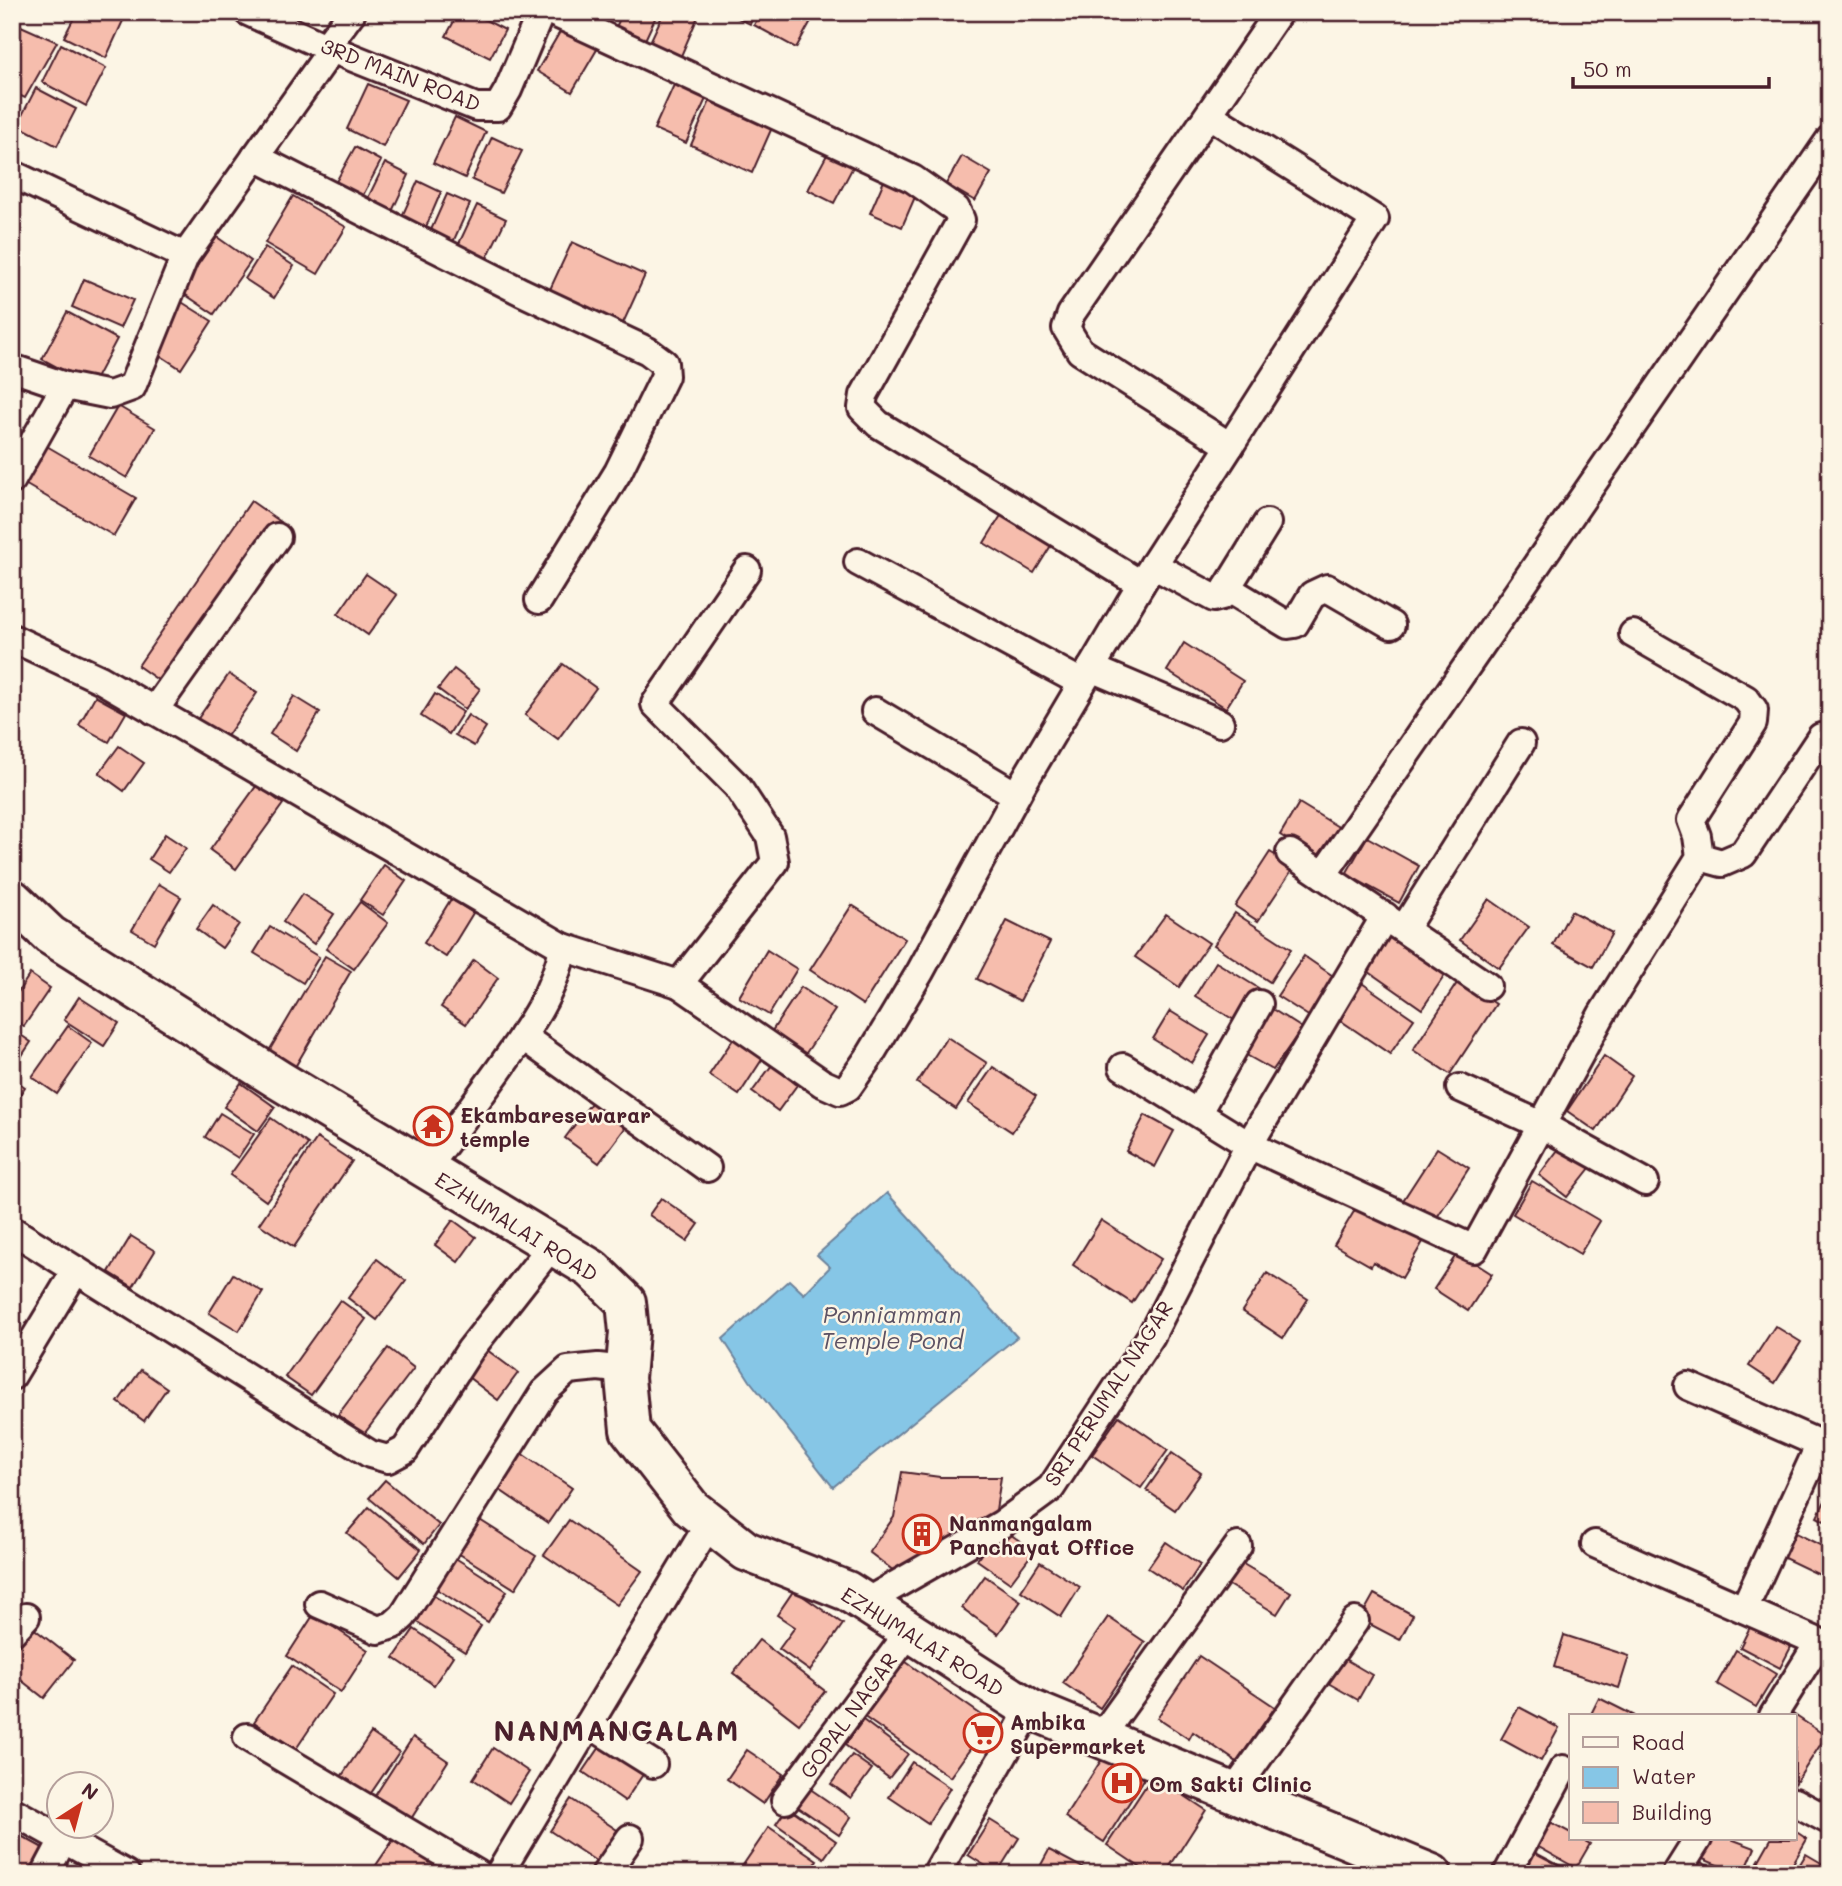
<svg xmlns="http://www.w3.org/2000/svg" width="1842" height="1886" font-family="Mali,sans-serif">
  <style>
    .water { fill: #86c6e6; stroke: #6e839b; stroke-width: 2 }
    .building { fill: #f6bdad; stroke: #4a1f2b; stroke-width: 2 }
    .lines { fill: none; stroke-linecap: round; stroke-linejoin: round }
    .street-casing { stroke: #4a1f2b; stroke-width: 32 }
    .secondary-casing { stroke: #4a1f2b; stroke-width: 44 }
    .street { stroke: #fcf5e5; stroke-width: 26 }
    .secondary { stroke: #fcf5e5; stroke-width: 38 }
    .labels { text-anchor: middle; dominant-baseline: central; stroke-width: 5; stroke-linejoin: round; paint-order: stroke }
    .street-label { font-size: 21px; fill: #4a1f2b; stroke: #fcf5e5 }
    .poi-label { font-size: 21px; font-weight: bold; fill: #4a1f2b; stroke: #fcf5e5; text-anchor: start }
    .water-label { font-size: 23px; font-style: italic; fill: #5c5163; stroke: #fcf5e5 }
    .district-label { font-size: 28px; font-weight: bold; letter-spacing: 2px; fill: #4a1f2b; stroke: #fcf5e5 }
  </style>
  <rect width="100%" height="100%" fill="#fcf5e5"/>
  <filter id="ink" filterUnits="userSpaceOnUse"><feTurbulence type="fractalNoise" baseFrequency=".0143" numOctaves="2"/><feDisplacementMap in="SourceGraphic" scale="14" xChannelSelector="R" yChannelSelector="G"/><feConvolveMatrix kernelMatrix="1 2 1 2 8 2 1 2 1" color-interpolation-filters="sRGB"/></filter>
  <g filter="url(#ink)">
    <polygon class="water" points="887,1193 1017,1337 833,1487 750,1381 723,1339 789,1280 804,1294 830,1267 817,1255"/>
    <g class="building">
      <polygon points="77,12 127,12 106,58 64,37"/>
      <polygon points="459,12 470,12 505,30 490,58 446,36"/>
      <polygon points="623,12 658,12 645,40 616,27"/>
      <polygon points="664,12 700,12 681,56 650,42"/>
      <polygon points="726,12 756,12 750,24"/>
      <polygon points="761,12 816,12 796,48 754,25"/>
      <polygon points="12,22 57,42 25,98 12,92"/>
      <polygon points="564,25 599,46 572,92 537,71"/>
      <polygon points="61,44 106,68 86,106 42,82"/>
      <polygon points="677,78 709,92 686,143 654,129"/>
      <polygon points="368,84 406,100 383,147 347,129"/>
      <polygon points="36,88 76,109 57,146 17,125"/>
      <polygon points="712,96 774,123 752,173 691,145"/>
      <polygon points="455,117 486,132 465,178 433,163"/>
      <polygon points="492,137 522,151 501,193 472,180"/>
      <polygon points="355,147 381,161 359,203 332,189"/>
      <polygon points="830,149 855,163 834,203 808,190"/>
      <polygon points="962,156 991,173 975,201 946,184"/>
      <polygon points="385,163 409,175 389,218 364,206"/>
      <polygon points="886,176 918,190 902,227 870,213"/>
      <polygon points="418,181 441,192 423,234 399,223"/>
      <polygon points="447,194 470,204 450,249 427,239"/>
      <polygon points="293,196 346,227 318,274 265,243"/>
      <polygon points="477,205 506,219 483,266 455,252"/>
      <polygon points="217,237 251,261 214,314 180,291"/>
      <polygon points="572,242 645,275 619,332 546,298"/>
      <polygon points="265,247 294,266 274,298 245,279"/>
      <polygon points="84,279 133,300 120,328 72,307"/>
      <polygon points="180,301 212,321 181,369 149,348"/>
      <polygon points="67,312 117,339 92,386 42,359"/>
      <polygon points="118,406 155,428 127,478 89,456"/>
      <polygon points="45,445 136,498 114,536 23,483"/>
      <polygon points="251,501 281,522 168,687 138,666"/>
      <polygon points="1005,509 1055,539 1034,573 984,543"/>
      <polygon points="366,574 397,595 368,635 338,614"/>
      <polygon points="1184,643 1243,681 1226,708 1167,671"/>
      <polygon points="563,664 596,688 558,739 525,715"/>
      <polygon points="454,669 480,689 465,709 438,689"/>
      <polygon points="229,674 257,693 225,739 197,720"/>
      <polygon points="435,694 463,712 449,734 421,716"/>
      <polygon points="95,696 126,713 109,742 79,725"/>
      <polygon points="294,696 320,712 296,751 270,734"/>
      <polygon points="468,715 486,727 474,746 455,735"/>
      <polygon points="119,746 144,763 124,791 99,773"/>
      <polygon points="257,785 283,804 236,869 210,850"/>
      <polygon points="1299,803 1340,828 1321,860 1280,835"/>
      <polygon points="165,834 186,848 169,872 149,859"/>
      <polygon points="1367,837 1419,866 1399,903 1346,874"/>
      <polygon points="1270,852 1294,867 1258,921 1235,906"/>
      <polygon points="384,865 406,881 383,915 360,900"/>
      <polygon points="159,884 181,897 154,943 132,930"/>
      <polygon points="302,894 334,914 314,944 283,922"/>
      <polygon points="451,899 473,913 446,957 424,943"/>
      <polygon points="1489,899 1529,927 1499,968 1460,940"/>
      <polygon points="360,902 388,923 354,969 326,949"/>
      <polygon points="213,905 239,924 222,948 196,929"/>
      <polygon points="852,905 905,939 863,1005 810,970"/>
      <polygon points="1571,911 1612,933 1593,967 1553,945"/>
      <polygon points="1235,913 1291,949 1270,982 1214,945"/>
      <polygon points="1166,914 1209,943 1179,987 1135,957"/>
      <polygon points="1007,921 1050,942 1020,1001 977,979"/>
      <polygon points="270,927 319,957 303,983 254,953"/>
      <polygon points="1385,933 1445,975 1422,1009 1362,967"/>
      <polygon points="767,950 797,969 769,1015 739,997"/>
      <polygon points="325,956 351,971 295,1067 269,1051"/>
      <polygon points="1304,956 1336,978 1310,1017 1277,996"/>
      <polygon points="474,960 498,978 466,1024 441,1007"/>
      <polygon points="1216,962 1260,989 1239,1023 1195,996"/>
      <polygon points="30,974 50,988 24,1026 12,1018 12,1001"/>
      <polygon points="1356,979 1414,1019 1390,1054 1331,1014"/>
      <polygon points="1459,980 1496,1004 1450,1074 1413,1050"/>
      <polygon points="801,987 835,1010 802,1059 768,1037"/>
      <polygon points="79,997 119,1023 104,1046 64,1020"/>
      <polygon points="1269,1007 1302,1028 1273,1070 1241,1052"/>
      <polygon points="1170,1011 1209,1035 1192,1063 1153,1039"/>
      <polygon points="68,1026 92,1043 57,1094 32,1077"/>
      <polygon points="12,1029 31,1042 15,1066 12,1064"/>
      <polygon points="947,1037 987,1063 956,1109 917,1083"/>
      <polygon points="734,1038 763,1058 739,1095 709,1075"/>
      <polygon points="1604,1056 1632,1076 1596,1131 1567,1111"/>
      <polygon points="772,1065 797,1085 778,1111 752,1092"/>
      <polygon points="993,1067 1036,1096 1012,1132 968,1103"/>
      <polygon points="12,1078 25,1087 12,1105"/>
      <polygon points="241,1083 275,1107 258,1131 224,1107"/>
      <polygon points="594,1099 628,1124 599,1163 565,1138"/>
      <polygon points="220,1113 254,1134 238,1158 205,1137"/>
      <polygon points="1145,1115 1174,1131 1155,1167 1126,1151"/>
      <polygon points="271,1118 308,1144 266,1201 230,1175"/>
      <polygon points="317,1138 352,1161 294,1247 259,1224"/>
      <polygon points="1561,1146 1590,1168 1567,1197 1539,1175"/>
      <polygon points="1437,1148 1469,1168 1434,1222 1402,1202"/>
      <polygon points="1532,1181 1600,1221 1580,1254 1513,1214"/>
      <polygon points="661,1198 699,1224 687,1241 649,1215"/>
      <polygon points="1359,1203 1424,1240 1402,1278 1373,1262 1371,1266 1334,1245"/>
      <polygon points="453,1220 476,1237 458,1262 435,1245"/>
      <polygon points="1101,1220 1161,1259 1132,1303 1073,1265"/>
      <polygon points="131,1236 155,1251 133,1287 109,1272"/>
      <polygon points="1458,1252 1492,1274 1468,1311 1434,1289"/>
      <polygon points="377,1259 406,1281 377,1320 348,1298"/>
      <polygon points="1267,1273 1308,1299 1283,1338 1242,1311"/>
      <polygon points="233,1274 263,1292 239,1331 209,1313"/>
      <polygon points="340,1300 366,1319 311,1395 285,1377"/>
      <polygon points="1775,1326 1801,1342 1775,1383 1749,1366"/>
      <polygon points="479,1344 518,1373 498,1400 459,1370"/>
      <polygon points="388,1348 414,1368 364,1434 338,1415"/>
      <polygon points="141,1370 167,1388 144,1421 118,1402"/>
      <polygon points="1119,1416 1168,1450 1141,1488 1092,1455"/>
      <polygon points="515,1449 572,1488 548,1523 491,1484"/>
      <polygon points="1172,1453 1201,1473 1175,1510 1146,1490"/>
      <polygon points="902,1472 940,1477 1001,1477 995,1517 894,1571 869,1552 894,1517"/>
      <polygon points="385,1480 439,1525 424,1544 369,1498"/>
      <polygon points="1829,1493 1830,1493 1830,1524 1817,1517"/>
      <polygon points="369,1507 421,1550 399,1577 347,1533"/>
      <polygon points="472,1515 536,1556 515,1589 450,1548"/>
      <polygon points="569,1520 642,1571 617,1605 544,1555"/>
      <polygon points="1000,1527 1034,1551 1010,1583 977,1560"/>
      <polygon points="1790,1530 1830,1550 1830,1580 1778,1555"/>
      <polygon points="1166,1542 1200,1565 1183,1591 1148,1568"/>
      <polygon points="446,1552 507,1591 488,1622 426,1582"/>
      <polygon points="1238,1561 1291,1592 1277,1614 1225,1583"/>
      <polygon points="1040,1562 1080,1587 1061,1617 1021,1591"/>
      <polygon points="985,1576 1021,1601 998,1634 962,1608"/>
      <polygon points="794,1590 843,1624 810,1671 779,1649 795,1627 777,1615"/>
      <polygon points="428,1592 481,1626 465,1652 411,1618"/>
      <polygon points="1374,1594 1413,1615 1400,1640 1360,1619"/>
      <polygon points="314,1614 368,1650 341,1692 287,1656"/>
      <polygon points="1108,1617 1145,1642 1100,1708 1063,1683"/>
      <polygon points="1751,1625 1791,1647 1780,1668 1740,1647"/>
      <polygon points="32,1627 74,1660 44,1698 12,1673 12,1652"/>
      <polygon points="414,1629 453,1656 434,1685 394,1658"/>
      <polygon points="1564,1635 1629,1656 1619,1688 1554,1667"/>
      <polygon points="759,1640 825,1691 799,1724 733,1673"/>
      <polygon points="1736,1650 1776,1674 1756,1707 1717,1684"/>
      <polygon points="896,1655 990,1721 950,1777 863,1716"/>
      <polygon points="1199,1656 1275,1707 1237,1762 1193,1732 1189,1739 1157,1718"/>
      <polygon points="1343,1658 1372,1675 1358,1700 1328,1683"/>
      <polygon points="292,1666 333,1694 296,1749 254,1722"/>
      <polygon points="1599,1698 1635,1716 1590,1716"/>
      <polygon points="1519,1707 1559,1728 1541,1761 1501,1739"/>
      <polygon points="1793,1714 1826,1736 1795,1784 1795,1716 1791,1716"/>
      <polygon points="863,1720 908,1754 889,1778 845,1745"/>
      <polygon points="371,1733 399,1752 369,1796 341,1777"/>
      <polygon points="413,1737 448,1761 409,1822 373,1799"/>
      <polygon points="602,1744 644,1773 625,1801 583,1772"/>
      <polygon points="493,1748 529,1772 509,1803 473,1779"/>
      <polygon points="1109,1748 1148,1773 1104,1842 1065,1817"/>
      <polygon points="747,1750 783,1774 763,1804 727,1779"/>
      <polygon points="852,1755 872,1769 851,1798 831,1784"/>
      <polygon points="912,1762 950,1788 928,1823 889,1797"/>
      <polygon points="1153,1775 1206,1810 1165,1874 1150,1874 1107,1845"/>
      <polygon points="803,1784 851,1817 839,1835 791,1802"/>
      <polygon points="571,1799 620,1832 599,1863 550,1831"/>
      <polygon points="788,1807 836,1841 824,1858 776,1824"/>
      <polygon points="1543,1818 1571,1833 1571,1839 1581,1839 1590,1844 1576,1868 1530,1842"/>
      <polygon points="990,1820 1019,1838 997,1873 968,1855"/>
      <polygon points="769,1827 817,1860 808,1874 749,1874 741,1868"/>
      <polygon points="12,1831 43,1848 28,1874 12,1874"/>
      <polygon points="1795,1831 1807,1839 1787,1874 1779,1874 1758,1862 1771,1839 1795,1839"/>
      <polygon points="396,1836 449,1874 370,1874"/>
      <polygon points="1705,1839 1731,1839 1755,1848 1744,1874 1739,1874 1698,1857"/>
      <polygon points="1528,1849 1568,1870 1566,1874 1515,1874"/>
      <polygon points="1049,1850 1089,1871 1088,1874 1036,1874"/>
      <polygon points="1806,1854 1830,1868 1830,1874 1794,1874"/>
      <polygon points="1700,1862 1725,1874 1695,1874"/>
    </g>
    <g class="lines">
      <defs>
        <g id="street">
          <polyline points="248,12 326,47 476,107 498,107 508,90 541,12"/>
          <polyline points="552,12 913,179 956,209 961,220 864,395 862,408 878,424 1141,584 1023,783 920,972 869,1057 848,1087 840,1091 822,1083 679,984"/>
          <polyline points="326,47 352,12"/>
          <polyline points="1209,115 1375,219 1230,446"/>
          <polyline points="255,157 522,292 648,351 664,363 665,376 618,472 539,600"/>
          <polyline points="12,174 185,256"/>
          <polyline points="12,368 65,386 110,395 132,387 185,256 332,49"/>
          <polyline points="12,480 65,386"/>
          <polyline points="858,562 1082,683"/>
          <polyline points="1153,565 1214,598 1222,596 1267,523"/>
          <polyline points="1141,584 1230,446 1080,351 1066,328 1071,314 1279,12"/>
          <polyline points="1227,588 1288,625 1295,624 1312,595 1327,588 1391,625"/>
          <path d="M12,638L100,679L563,947C555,993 525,1033 498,1071C474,1104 451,1136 427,1168"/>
          <polyline points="1091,668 1220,723"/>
          <polyline points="154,711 277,537"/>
          <polyline points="875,711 1016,795"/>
          <polyline points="1290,853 1487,986"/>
          <polyline points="1700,857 1722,863 1743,854 1821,737"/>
          <polyline points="1323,875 1830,139"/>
          <polyline points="1404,929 1521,743"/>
          <polyline points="563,947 679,984 775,862 770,836 737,786 655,704 747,570"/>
          <polyline points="522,1036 707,1168"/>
          <polyline points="1123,1067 1249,1145 1474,1249 1602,1014 1700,857 1697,836 1691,820 1753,723 1754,710 1746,699 1633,634"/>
          <polyline points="1460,1088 1542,1125 1645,1182"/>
          <polyline points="1198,1112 1259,1004"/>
          <polyline points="12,1230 370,1454 388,1459 405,1450 470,1350 553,1244"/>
          <polyline points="12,1376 76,1270"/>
          <polyline points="1688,1386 1820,1444 1744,1609"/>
          <polyline points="1595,1544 1830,1647"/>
          <polyline points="866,1602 1002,1524 1051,1488 1151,1336 1249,1145 1385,916"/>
          <polyline points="319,1604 378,1630 393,1625 403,1616 544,1392 568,1370 598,1367 626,1370"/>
          <polyline points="12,1632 26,1617"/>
          <polyline points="1773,1716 1819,1642"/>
          <polyline points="589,1724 653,1764"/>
          <polyline points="247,1737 478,1874"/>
          <polyline points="1100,1738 1238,1546"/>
          <polyline points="1233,1793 1355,1621"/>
          <polyline points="785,1800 910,1631"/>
          <polyline points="1795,1802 1830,1821"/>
          <polyline points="12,1811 126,1874"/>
          <polyline points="45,1874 64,1838"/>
          <polyline points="499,1874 710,1522"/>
          <polyline points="605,1874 630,1838"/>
          <polyline points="936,1874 1030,1709"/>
          <polyline points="1365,1874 1375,1851"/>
          <polyline points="1507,1874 1563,1769"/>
          <polyline points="1676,1874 1698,1839"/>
        </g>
        <polyline id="secondary" points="12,899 50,935 279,1080 592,1269 626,1302 629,1332 625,1378 630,1430 691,1508 746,1551 847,1591 1030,1709 1432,1874"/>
      </defs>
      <use href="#street" class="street-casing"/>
      <use href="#secondary" class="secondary-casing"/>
      <use href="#street" class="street"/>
      <use href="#secondary" class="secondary"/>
    </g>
  </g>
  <defs>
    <symbol id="temple-ring" viewBox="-11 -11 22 22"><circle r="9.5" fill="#fcf5e5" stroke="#c8321e" stroke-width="1.5"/><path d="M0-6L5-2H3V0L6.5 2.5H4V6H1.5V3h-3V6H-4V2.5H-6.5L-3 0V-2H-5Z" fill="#c8321e"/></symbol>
    <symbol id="building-ring" viewBox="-11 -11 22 22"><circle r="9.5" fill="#fcf5e5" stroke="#c8321e" stroke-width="1.5"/><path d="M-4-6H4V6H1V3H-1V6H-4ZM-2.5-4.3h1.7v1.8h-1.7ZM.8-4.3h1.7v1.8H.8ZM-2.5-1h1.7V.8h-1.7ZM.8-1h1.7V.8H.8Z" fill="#c8321e"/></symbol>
    <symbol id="supermarket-ring" viewBox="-11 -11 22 22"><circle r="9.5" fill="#fcf5e5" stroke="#c8321e" stroke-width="1.5"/><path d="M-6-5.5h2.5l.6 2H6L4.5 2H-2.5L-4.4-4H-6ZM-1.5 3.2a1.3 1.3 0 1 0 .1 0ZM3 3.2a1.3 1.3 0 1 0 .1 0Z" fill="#c8321e"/></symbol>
    <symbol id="hospital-ring" viewBox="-11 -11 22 22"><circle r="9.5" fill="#fcf5e5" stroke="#c8321e" stroke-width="1.5"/><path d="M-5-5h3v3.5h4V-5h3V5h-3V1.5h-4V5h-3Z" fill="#c8321e"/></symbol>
  </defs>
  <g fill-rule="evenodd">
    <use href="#temple-ring" x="411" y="1104" width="44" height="44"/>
    <use href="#building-ring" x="900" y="1512" width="44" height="44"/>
    <use href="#supermarket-ring" x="961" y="1711" width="44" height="44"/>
    <use href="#hospital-ring" x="1100" y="1761" width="44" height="44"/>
  </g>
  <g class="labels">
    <g class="street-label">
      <text transform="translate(401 74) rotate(21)">3RD MAIN ROAD</text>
      <text transform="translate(517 1226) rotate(32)">EZHUMALAI ROAD</text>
      <text transform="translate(1108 1393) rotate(-57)">SRI PERUMAL NAGAR</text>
      <text transform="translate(923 1641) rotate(32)">EZHUMALAI ROAD</text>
      <text transform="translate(848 1715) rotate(-54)">GOPAL NAGAR</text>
    </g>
    <g class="poi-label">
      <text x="460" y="1114">Ekambaresewarar<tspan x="460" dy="24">temple</tspan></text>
      <text x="949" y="1522">Nanmangalam<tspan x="949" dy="24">Panchayat Office</tspan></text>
      <text x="1010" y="1721">Ambika<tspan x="1010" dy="24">Supermarket</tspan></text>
      <text x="1149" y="1783">Om Sakti Clinic</text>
    </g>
    <g class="water-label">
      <text x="892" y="1314">Ponniamman<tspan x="892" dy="26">Temple Pond</tspan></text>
    </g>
    <g class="district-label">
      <text x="617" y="1730">NANMANGALAM</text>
    </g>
  </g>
  <rect width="1842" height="1886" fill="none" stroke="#fcf5e5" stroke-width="42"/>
  <rect x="21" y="21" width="1800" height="1844" fill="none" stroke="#4a1f2b" stroke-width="2.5" filter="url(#ink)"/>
  <rect x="1569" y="1714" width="228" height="126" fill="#fcf5e5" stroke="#b59f9b" stroke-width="2"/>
  <rect x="1583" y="1737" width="35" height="10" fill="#fcf5e5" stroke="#b59f9b" stroke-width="2"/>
  <text x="1632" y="1750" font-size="21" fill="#4a1f2b">Road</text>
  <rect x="1583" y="1767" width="35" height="21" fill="#86c6e6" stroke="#b59f9b" stroke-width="2"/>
  <text x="1632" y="1784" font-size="21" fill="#4a1f2b">Water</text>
  <rect x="1583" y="1802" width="35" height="21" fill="#f6bdad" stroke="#b59f9b" stroke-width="2"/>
  <text x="1632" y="1820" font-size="21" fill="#4a1f2b">Building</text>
  <g transform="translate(80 1805) rotate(36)"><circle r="33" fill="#fcf5e5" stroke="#b59f9b" stroke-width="2"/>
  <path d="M0-5L12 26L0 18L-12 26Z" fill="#c8321e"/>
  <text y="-10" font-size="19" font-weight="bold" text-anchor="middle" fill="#4a1f2b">N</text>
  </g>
  <path d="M1573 77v10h196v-10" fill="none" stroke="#4a1f2b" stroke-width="3.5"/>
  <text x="1583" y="77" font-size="21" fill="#4a1f2b" stroke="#fcf5e5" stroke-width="5" paint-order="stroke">50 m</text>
</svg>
